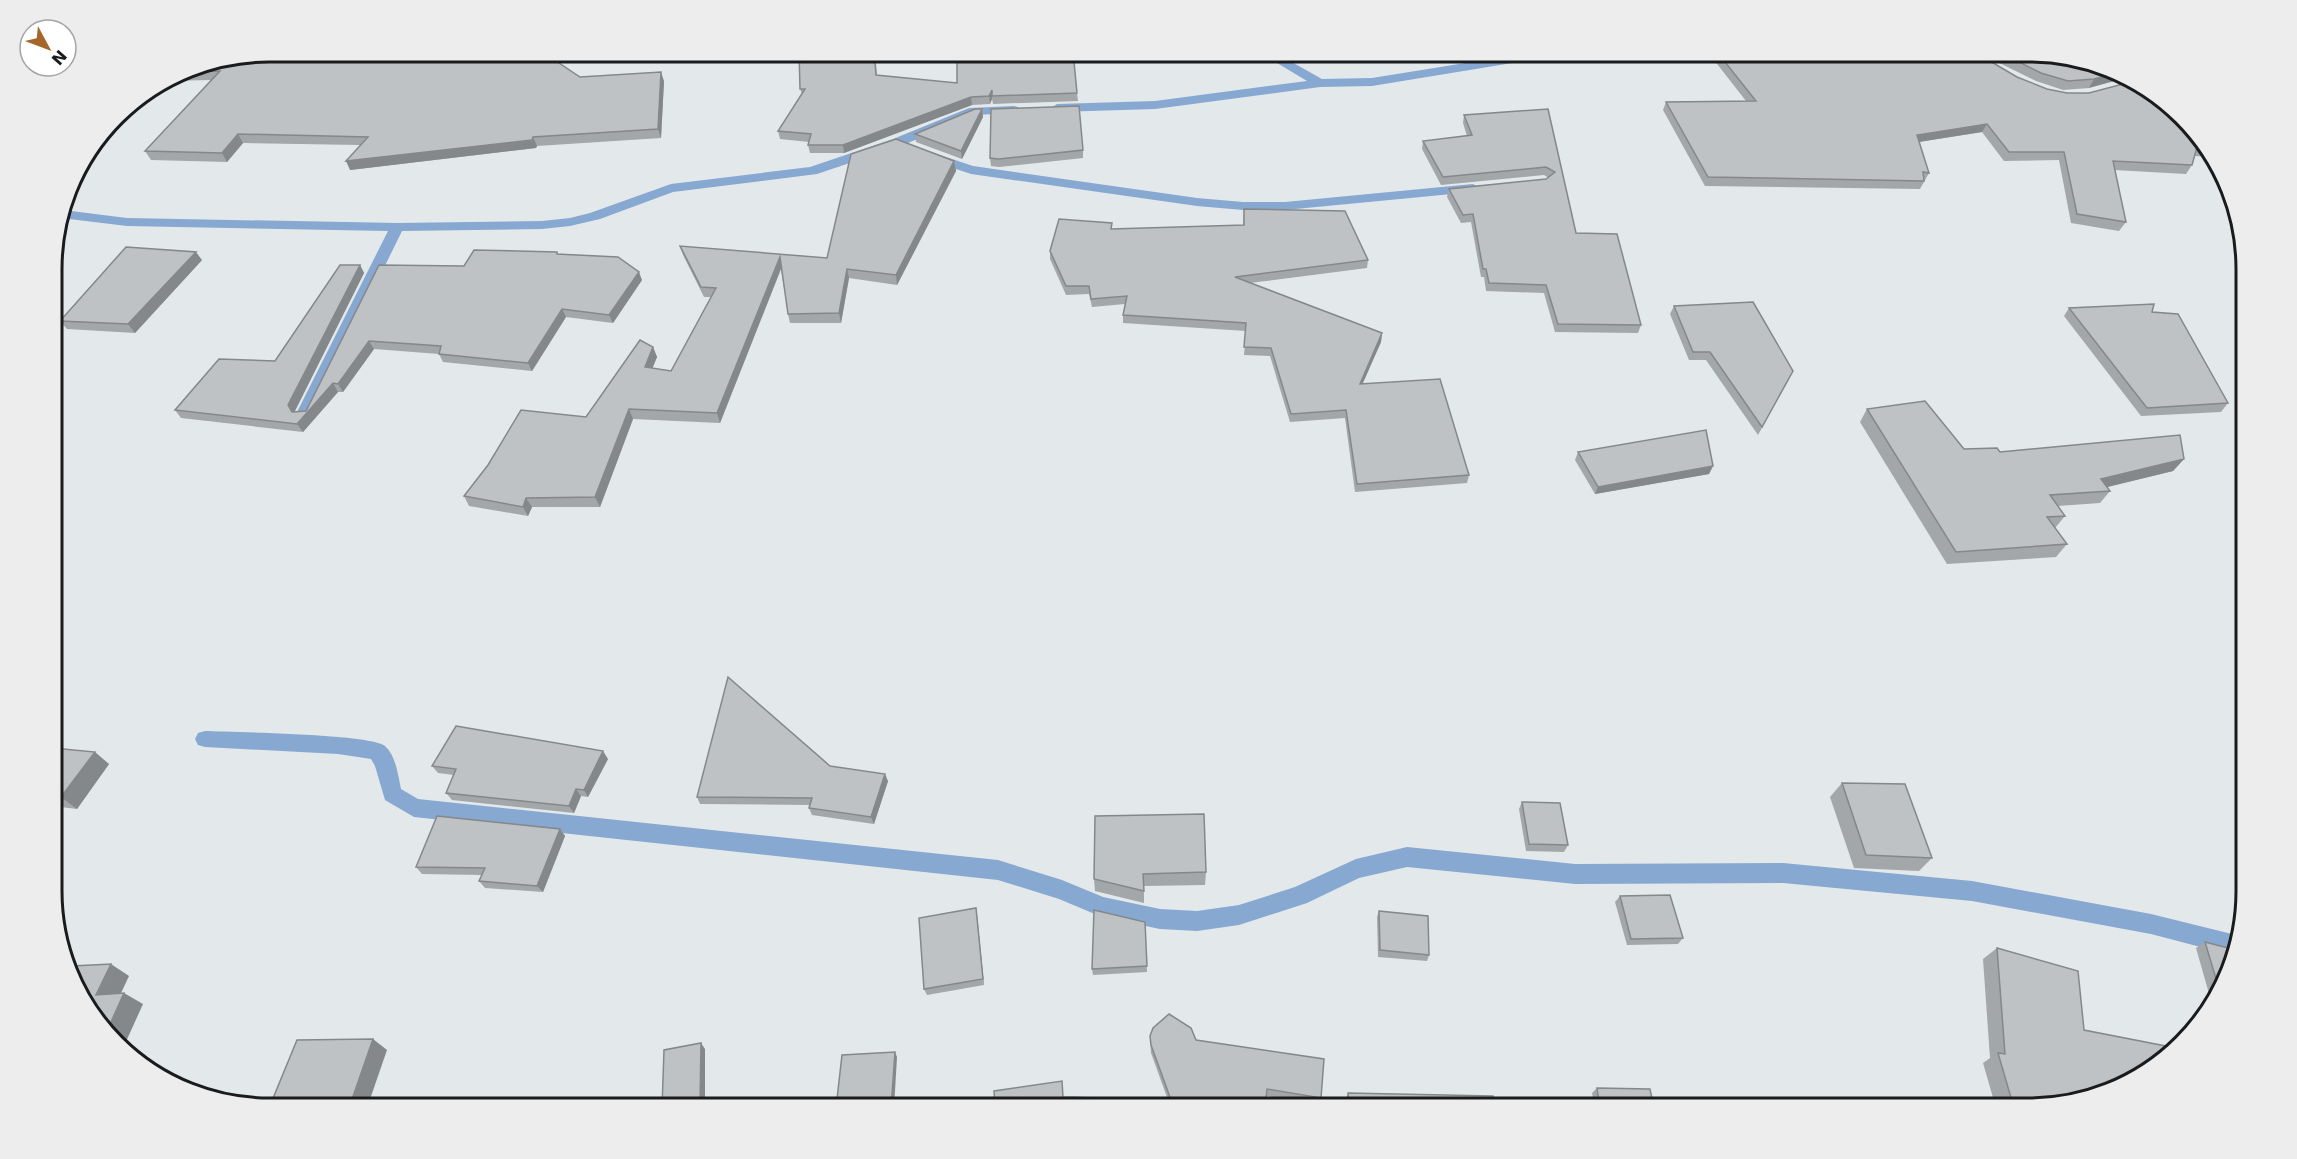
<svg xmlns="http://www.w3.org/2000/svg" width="2297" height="1159" font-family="'DejaVu Sans',sans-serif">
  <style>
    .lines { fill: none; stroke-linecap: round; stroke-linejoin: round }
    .street { fill: #87a8d0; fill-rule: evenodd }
    .wall { fill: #a3a7a9 }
    .shaded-wall { fill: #85888a }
    .building { fill: #bec2c5; stroke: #85888a; stroke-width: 1.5 }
    .rim { fill: none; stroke: #1a1b1d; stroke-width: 3 }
  </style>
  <rect width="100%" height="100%" fill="#e3e8eb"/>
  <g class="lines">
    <g class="street">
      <polygon points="1257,51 1272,51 1322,79 1372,78 1540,51 1568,51 1562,55 1372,86 1320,87 1155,109 1057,112 1051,108 1057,104 1155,101 1307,81"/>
      <path d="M1634,51H1771L1765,55C1739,56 1651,66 1634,51Z"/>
      <polygon points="1014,106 1018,107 1020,110 1018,113 975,115 903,145 817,174 673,192 600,219 570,226 542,229 402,231 312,414 310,418 298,418 296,414 388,231 127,226 61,218 63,210 127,218 397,223 542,221 570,218 590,213 671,184 810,167 893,139 969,108"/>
      <polygon points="934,153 973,166 1197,198 1243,202 1285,202 1473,184 1480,188 1473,192 1285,210 1243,210 1197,206 971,174 929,160 927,157"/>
      <path d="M205,731C231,732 372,734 385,746C396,756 398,775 401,789L418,799L998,860L1062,880L1103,897L1160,909L1197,911L1239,905L1295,887L1356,859L1407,847L1575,864L1783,863L1972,881L2151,914L2236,935L2231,955L2151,934L1972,901L1783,883L1575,884L1407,867L1359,878L1307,903L1239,925L1197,931L1160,929L1102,917L1059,899L998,880L414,817L385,800L375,766L371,759L338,754L205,747L198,745L195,739L198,733Z"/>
    </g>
  </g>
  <g class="wall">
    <polygon points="799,51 875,51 877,75 957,83 1077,93 1078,101 993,104 992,99 990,104 972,105 844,153 810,153 808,145 809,142 780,139 778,131 802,94 800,89"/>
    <polygon points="1734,51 2028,51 2124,73 2089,88 2063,90 2036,81 1983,55 1975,52 2017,77 2047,89 2201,136 2210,157 2195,156 2192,165 2186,174 2114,170 2126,222 2119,231 2071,223 2059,160 2004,161 1982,132 1919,142 1929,173 1920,189 1705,186 1663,110 1666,102 1746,101 1714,60 1717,52"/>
    <polygon points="186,67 580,77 664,81 661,138 537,146 536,148 350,170 360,145 243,143 227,162 151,160 145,151 211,80 164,81"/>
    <polygon points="982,109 983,117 962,159 916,142 915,134"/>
    <polygon points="1548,109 1576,233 1641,325 1638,333 1555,332 1544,293 1486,291 1484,277 1481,277 1471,222 1461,223 1447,197 1449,189 1546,179 1549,178 1544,175 1441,185 1422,149 1423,141 1467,136 1463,123 1464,115"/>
    <polygon points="1083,150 1083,158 999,167 991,166 990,158"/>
    <polygon points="954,161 956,171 897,285 849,278 841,323 790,323 788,314 781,269 720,423 633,419 600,507 532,507 528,516 469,506 464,496 586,417 653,347 657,357 652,368 671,371 711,297 704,297 683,255 680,246 827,258"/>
    <polygon points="1244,209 1368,260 1367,268 1250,283 1382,333 1381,342 1362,384 1469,475 1467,483 1355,492 1345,418 1290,422 1270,356 1244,355 1246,331 1123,323 1123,315 1125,304 1092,307 1089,294 1066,295 1050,259 1050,251 1113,229 1243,225"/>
    <polygon points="557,252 558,254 642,280 613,323 566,317 532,371 443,362 439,354 374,349 343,392 338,392 303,432 181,418 175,410 275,361 360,265 364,273 294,412 306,411 379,265 464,266"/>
    <polygon points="202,260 135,333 67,329 60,321"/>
    <polygon points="1674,306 1793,371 1758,435 1706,360 1689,360 1670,314"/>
    <polygon points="2069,308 2152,312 2228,403 2221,412 2141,416 2064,316"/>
    <polygon points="1867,409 1964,449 2000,452 2184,459 2173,471 2107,487 2110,491 2100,503 2058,506 2065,516 2055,528 2067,544 2056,557 1947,564 1860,422"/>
    <polygon points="1578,452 1713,466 1709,474 1595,494 1575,460"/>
    <polygon points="53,748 109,764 77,809 53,806"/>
    <polygon points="608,759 588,797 581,796 574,813 452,800 446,793 454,775 438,773 432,766"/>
    <polygon points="830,766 888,781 874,824 812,815 809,808 810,805 700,804 697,797"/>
    <polygon points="1842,783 1932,858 1919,871 1854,868 1830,797"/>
    <polygon points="1522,802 1568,845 1564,852 1526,851 1519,809"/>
    <polygon points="1095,816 1206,872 1205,885 1144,886 1144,903 1095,891 1094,879"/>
    <polygon points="560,829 565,836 543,892 485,888 479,881 482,875 422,874 416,867"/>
    <polygon points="1620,896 1683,938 1678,944 1627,945 1615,902"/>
    <polygon points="976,908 977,915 984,985 927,995 924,989"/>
    <polygon points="1379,911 1429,955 1427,961 1378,957 1377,917"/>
    <polygon points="1145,922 1147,972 1093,975 1092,969"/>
    <polygon points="2205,942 2224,986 2212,1004 2196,948"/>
    <polygon points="1997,948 2084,1030 2042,1108 1996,1108 1983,1063 1990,1058 1983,959"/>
    <polygon points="1150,1036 1196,1040 1321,1098 1318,1104 1266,1096 995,1108 1064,1097 1168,1100 1151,1053"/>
    <polygon points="1597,1088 1654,1108 1595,1108 1592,1093"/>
    <polygon points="1348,1093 1495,1108 1347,1108 1346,1098"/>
  </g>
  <g class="shaded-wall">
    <polygon points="661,72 664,81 661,138 658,129"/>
    <polygon points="2120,72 2124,73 2129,77 2089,88 2094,79"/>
    <polygon points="992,90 992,99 990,104 989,96"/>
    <polygon points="971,97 972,105 844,153 843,145"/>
    <polygon points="982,109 983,117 962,159 961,151"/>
    <polygon points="1987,124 1982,132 1912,143 1917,135"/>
    <polygon points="238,134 243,143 227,162 222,153"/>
    <polygon points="533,137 537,146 536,148 350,170 346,161"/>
    <polygon points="954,161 956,171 897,285 896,275"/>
    <polygon points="196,252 202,260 135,333 128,324"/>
    <polygon points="780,257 782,266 720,423 717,413"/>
    <polygon points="360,265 364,273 294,413 292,412 288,405"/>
    <polygon points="847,269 849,278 841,323 839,313"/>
    <polygon points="639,272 642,280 613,323 609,315"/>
    <polygon points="562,309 566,317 532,371 528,363"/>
    <polygon points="1382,333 1381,342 1359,392 1360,384"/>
    <polygon points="369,341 374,349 343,392 338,384"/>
    <polygon points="653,347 657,357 649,377 645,367"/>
    <polygon points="333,383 338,392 303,432 297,424"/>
    <polygon points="629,409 633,419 600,507 595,497"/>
    <polygon points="2184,459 2173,471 2091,491 2101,479"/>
    <polygon points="1713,466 1709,474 1595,494 1598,487"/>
    <polygon points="526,498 532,507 528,516 523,507"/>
    <polygon points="603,751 608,759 588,797 584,790"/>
    <polygon points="95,752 109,764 77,809 61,797"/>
    <polygon points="885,774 888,781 874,824 871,817"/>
    <polygon points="576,789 581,796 574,813 569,806"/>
    <polygon points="560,829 565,836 543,892 537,886"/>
    <polygon points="976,908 977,915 984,985 983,979"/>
    <polygon points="111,964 129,976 115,1006 96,995"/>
    <polygon points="124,993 143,1004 124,1046 107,1031"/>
    <polygon points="373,1039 387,1050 367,1108 349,1108"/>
    <polygon points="701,1043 705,1049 705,1108 685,1108"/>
    <polygon points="895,1052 897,1057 894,1108 891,1108"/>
  </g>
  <g class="building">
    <polygon points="269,51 541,51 580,77 661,72 658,129 533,137 532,140 346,161 368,137 238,134 222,153 145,151 220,71 179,72 186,67"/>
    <polygon points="799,51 874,51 876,75 957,83 957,63 961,51 1073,51 1077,93 992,96 992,90 989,96 971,97 843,145 808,145 811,134 778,131 805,89 800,89"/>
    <polygon points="1734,51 1973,51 2017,77 2047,89 2067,93 2089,93 2134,81 2201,136 2206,148 2197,147 2192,165 2113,161 2126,222 2077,214 2064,152 2009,152 1987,124 1917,135 1929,173 1923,172 1924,181 1708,177 1666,102 1756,101 1717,52"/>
    <polygon points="1997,51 2028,51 2120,72 2094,79 2068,81 2041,73"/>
    <polygon points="1079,106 1083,150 999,159 990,158 991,109"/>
    <polygon points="975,109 982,109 961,151 915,134"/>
    <polygon points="1548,109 1576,233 1617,234 1641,325 1558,324 1546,285 1489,283 1486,269 1483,269 1473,214 1463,215 1449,189 1546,179 1555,172 1546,167 1443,177 1423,141 1472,135 1464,115"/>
    <polygon points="896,139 954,161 896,275 847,269 839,313 788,314 780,257 717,413 629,409 595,497 526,498 523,507 464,496 488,465 521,410 586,417 640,340 653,347 645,367 671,371 716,288 701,287 680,246 827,258 851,154"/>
    <polygon points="1244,209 1345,211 1368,260 1235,277 1382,333 1360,384 1440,379 1469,475 1357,484 1346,410 1291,414 1271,348 1244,347 1246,323 1123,315 1127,296 1091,299 1089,286 1066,286 1050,251 1059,219 1112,223 1111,229 1244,225"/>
    <polygon points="126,247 196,252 128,324 60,321"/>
    <polygon points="474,250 557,252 557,254 618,257 639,272 609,315 562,309 528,363 439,354 441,346 369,341 338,384 333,383 297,424 175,410 219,359 275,361 340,265 360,265 288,405 292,412 306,411 379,265 464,266"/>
    <polygon points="1753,302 1793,371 1762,427 1710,352 1693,352 1674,306"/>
    <polygon points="2154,304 2152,312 2178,314 2228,403 2147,408 2069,308"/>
    <polygon points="1925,401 1964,449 1997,448 2000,452 2180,435 2184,459 2101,479 2110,491 2050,495 2065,516 2047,517 2067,544 1956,552 1867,409"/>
    <polygon points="1706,430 1713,466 1598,487 1578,452"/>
    <polygon points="728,677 830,766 885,774 871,817 809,808 812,798 697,797"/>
    <polygon points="456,726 603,751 584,790 576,789 569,806 446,793 456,769 432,766"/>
    <polygon points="53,748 95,752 61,797 53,796"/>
    <polygon points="1842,783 1905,784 1932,858 1866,855"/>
    <polygon points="1522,802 1560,803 1568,845 1529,844"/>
    <polygon points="1204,814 1206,872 1143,874 1144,891 1094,879 1095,816"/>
    <polygon points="437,816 560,829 537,886 479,881 485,868 416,867"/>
    <polygon points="1670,895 1683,938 1631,939 1620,896"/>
    <polygon points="976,908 983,979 924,989 919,918"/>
    <polygon points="1094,910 1145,922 1147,966 1092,969"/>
    <polygon points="1379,911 1428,916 1429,955 1380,950"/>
    <polygon points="2205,942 2232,949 2224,986 2220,992"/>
    <polygon points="1997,948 2078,971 2084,1030 2176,1048 2149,1071 2042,1108 2014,1108 1998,1053 2005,1054"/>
    <polygon points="111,964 96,995 124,993 107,1031 96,1023 72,966"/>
    <polygon points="1169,1014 1191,1028 1196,1040 1324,1059 1321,1098 1267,1089 1265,1108 995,1108 994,1091 1062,1081 1063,1097 1171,1100 1151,1045 1150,1036 1153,1028"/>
    <polygon points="373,1039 349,1108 269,1108 297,1040"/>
    <polygon points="701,1043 700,1105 685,1108 662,1108 664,1050"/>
    <polygon points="895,1052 891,1108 836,1108 842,1055"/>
    <polygon points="1597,1088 1650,1089 1654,1108 1600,1108"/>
    <polygon points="1348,1093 1493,1096 1495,1108 1349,1108"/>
  </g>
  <path d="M0 0H2297V1159H0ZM269 62H2029A207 207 0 0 1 2236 269V891A207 207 0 0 1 2029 1098H269A207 207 0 0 1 62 891V269A207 207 0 0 1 269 62Z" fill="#ededed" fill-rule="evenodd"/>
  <path class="rim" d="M269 62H2029A207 207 0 0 1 2236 269V891A207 207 0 0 1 2029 1098H269A207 207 0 0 1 62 891V269A207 207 0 0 1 269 62Z"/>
  <g transform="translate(48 48) rotate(131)"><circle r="28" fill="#ffffff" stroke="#a3a4a5" stroke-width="1.5"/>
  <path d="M0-4.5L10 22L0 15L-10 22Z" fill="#a4672b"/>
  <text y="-9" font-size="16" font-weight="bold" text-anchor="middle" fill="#1a1b1d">N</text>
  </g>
</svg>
